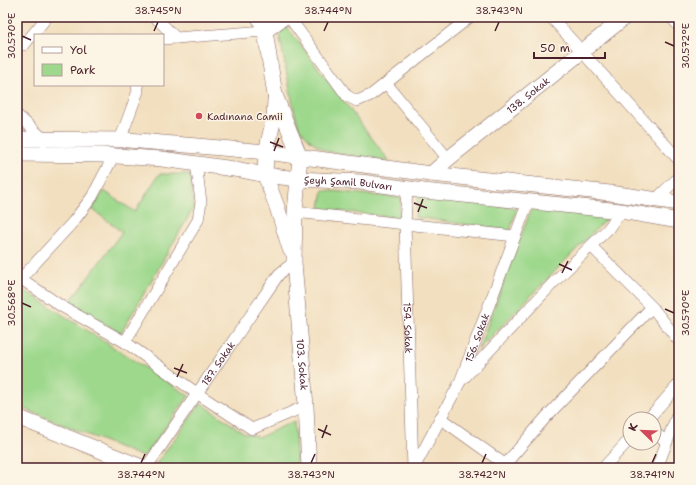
<svg xmlns="http://www.w3.org/2000/svg" width="696" height="485" font-family="'Shantell Sans',sans-serif">
  <style>
    .green { fill: #9dd88c; stroke: #747c5c }
    .lines { fill: none; stroke-linecap: round; stroke-linejoin: round }
    .street-casing { stroke: #85625f; stroke-width: 12 }
    .secondary-casing { stroke: #85625f; stroke-width: 16 }
    .street { stroke: #fff; stroke-width: 11 }
    .secondary { stroke: #fff; stroke-width: 15 }
    .ticks { fill: none; stroke: #4a1f2b; stroke-width: 1.5 }
    .poi-dot { fill: #d1495b; stroke: #fcf5e5; stroke-width: 1.5 }
    .labels { text-anchor: middle; dominant-baseline: central; stroke-width: 3; stroke-linejoin: round; paint-order: stroke }
    .street-label { font-size: 10px; fill: #4a1f2b; stroke: #fcf5e5 }
    .poi-label { font-size: 10px; fill: #4a1f2b; stroke: #fcf5e5; text-anchor: start }
    .neatline { fill: none; stroke: #4a1f2b; stroke-width: 1.5 }
    .ticks-label { font-size: 10px; text-anchor: middle; fill: #4a1f2b }
  </style>
  <rect width="100%" height="100%" fill="#fcf5e5"/>
  <filter id="ink" filterUnits="userSpaceOnUse"><feTurbulence type="fractalNoise" baseFrequency=".025" numOctaves="2"/><feDisplacementMap in="SourceGraphic" scale="8" xChannelSelector="R" yChannelSelector="G"/><feConvolveMatrix kernelMatrix="1 2 1 2 8 2 1 2 1" color-interpolation-filters="sRGB"/></filter>
  <filter id="wash" filterUnits="userSpaceOnUse"><feTurbulence type="fractalNoise" baseFrequency=".012" numOctaves="4" result="noise"/><feDisplacementMap in="SourceGraphic" scale="16" xChannelSelector="R" yChannelSelector="G"/><feGaussianBlur stdDeviation="0.9" result="paint"/><feColorMatrix in="noise" values="0 0 0 0 0 0 0 0 0 0 0 0 0 0 0 0 0 1.4 0 .05"/><feComposite in="paint" operator="in"/></filter>
  <g filter="url(#wash)">
    <rect width="100%" height="100%" fill="#f2dfbf"/>
    <g class="green">
      <polygon points="287,27 390,162 342,154 326,151 311,141 299,128 294,110 279,34"/>
      <polygon points="159,174 190,174 194,207 121,333 69,303 122,232 92,209 104,191 135,212"/>
      <polygon points="323,190 401,198 399,218 320,209"/>
      <polygon points="418,196 517,208 510,231 415,217"/>
      <polygon points="532,207 608,217 478,350"/>
      <polygon points="21,288 189,396 143,457 17,406 17,293"/>
      <polygon points="201,403 244,433 260,437 294,421 297,468 168,468 156,464"/>
    </g>
  </g>
  <g filter="url(#ink)">
    <g class="lines">
      <defs>
        <g id="street">
          <polyline points="155,17 176,38"/>
          <polyline points="289,17 347,96 357,101 371,95 470,17"/>
          <polyline points="551,17 679,160"/>
          <polyline points="671,17 679,26"/>
          <polyline points="163,39 265,31"/>
          <polyline points="24,45 47,17"/>
          <polyline points="386,83 448,159"/>
          <polyline points="17,115 44,139"/>
          <polyline points="120,140 138,91 137,85"/>
          <path id="s1" d="M407,189L405,224L413,468"/>
          <polyline points="655,200 679,177"/>
          <polyline points="295,212 515,236"/>
          <polyline points="591,246 652,307 679,341"/>
          <polyline points="17,276 61,306 125,342 198,394 252,429 306,406"/>
          <polyline points="17,283 73,222 92,197 113,157"/>
          <polyline points="125,342 198,220 201,202 196,163"/>
          <polyline points="463,379 554,282 608,229 621,211"/>
          <polyline points="440,418 510,468"/>
          <polyline points="648,419 679,384"/>
          <polyline points="654,432 667,442"/>
          <path id="s2" d="M146,468L279,274L294,262"/>
          <path id="s3" d="M414,468L460,382L528,202"/>
          <polyline points="502,468 547,416 652,307"/>
          <polyline points="603,468 630,439"/>
          <polyline points="657,468 679,410"/>
        </g>
        <g id="secondary">
          <path id="s4" d="M259,17L265,31L275,95L300,157L295,212L294,262L306,406L309,468"/>
          <polyline points="265,31 284,17"/>
          <polyline points="275,100 274,118 266,152 265,175 277,207 290,249"/>
          <polyline points="17,139 128,140 266,152 431,174 610,193 679,203"/>
          <path id="s5" d="M17,154L102,155L162,159L241,170L265,175L298,179L361,182L424,191L621,211L679,221"/>
          <path id="s6" d="M431,174L448,159L625,17"/>
          <polyline points="17,417 144,468"/>
        </g>
      </defs>
      <use href="#street" class="street-casing"/>
      <use href="#secondary" class="secondary-casing"/>
      <use href="#street" class="street"/>
      <use href="#secondary" class="secondary"/>
    </g>
  </g>
  <path class="ticks" d="M154,31L158,22M324,31L328,22M495,31L499,22M22,36L31,40M665,42L674,46M270,142L283,147M274,151L279,138M414,203L427,208M418,212L423,199M559,264L572,270M562,273L568,261M22,303L31,307M665,309L674,313M174,368L187,373M177,377L183,364M318,429L331,435M322,438L327,425M141,463L145,454M311,463L315,454M482,463L486,454M652,463L656,454"/>
  <circle class="poi-dot" cx="199" cy="116" r="4"/>
  <g class="labels">
    <g class="street-label">
      <text stroke="none"><textPath href="#s6" startOffset="125">138. Sokak</textPath></text>
      <text stroke="none"><textPath href="#s5" startOffset="333">Şeyh Şamil Bulvarı</textPath></text>
      <text stroke="none"><textPath href="#s1" startOffset="139">154. Sokak</textPath></text>
      <text stroke="none"><textPath href="#s3" startOffset="145">156. Sokak</textPath></text>
      <text stroke="none"><textPath href="#s2" startOffset="127">187. Sokak</textPath></text>
      <text stroke="none"><textPath href="#s4" startOffset="355">103. Sokak</textPath></text>
    </g>
    <g class="poi-label">
      <text x="207" y="116">Kadınana Camii</text>
    </g>
  </g>
  <rect width="696" height="485" fill="none" stroke="#fcf5e5" stroke-width="44"/>
  <rect x="34" y="34" width="130" height="52" fill="#fcf5e5" stroke="#b59f9b"/>
  <rect x="42" y="47" width="20" height="6" fill="#ffffff" stroke="#b59f9b"/>
  <text x="70" y="54" font-size="12" fill="#4a1f2b">Yol</text>
  <rect x="42" y="64" width="20" height="12" fill="#9dd88c" stroke="#b59f9b"/>
  <text x="70" y="74" font-size="12" fill="#4a1f2b">Park</text>
  <g transform="translate(642 431) rotate(293)"><circle r="19" fill="#fcf5e5" stroke="#b59f9b"/>
  <path d="M0-3L7 15L0 10L-7 15Z" fill="#d1495b"/>
  <text y="-6" font-size="11" font-weight="bold" text-anchor="middle" fill="#4a1f2b">K</text>
  </g>
  <path d="M534 52v6h71v-6" fill="none" stroke="#4a1f2b" stroke-width="2"/>
  <text x="540" y="52" font-size="12" fill="#4a1f2b" stroke="#fcf5e5" stroke-width="3" paint-order="stroke">50 m</text>
  <rect x="22" y="22" width="652" height="441" class="neatline"/>
  <g class="ticks-label">
    <text x="158" y="14">38.745°N</text>
    <text x="328" y="14">38.744°N</text>
    <text x="499" y="14">38.743°N</text>
    <text transform="translate(11 36) rotate(-90)" y="4">30.570°E</text>
    <text transform="translate(685 46) rotate(-90)" y="4">30.572°E</text>
    <text transform="translate(11 303) rotate(-90)" y="4">30.568°E</text>
    <text transform="translate(685 313) rotate(-90)" y="4">30.570°E</text>
    <text x="141" y="478">38.744°N</text>
    <text x="311" y="478">38.743°N</text>
    <text x="482" y="478">38.742°N</text>
    <text x="652" y="478">38.741°N</text>
  </g>
</svg>
